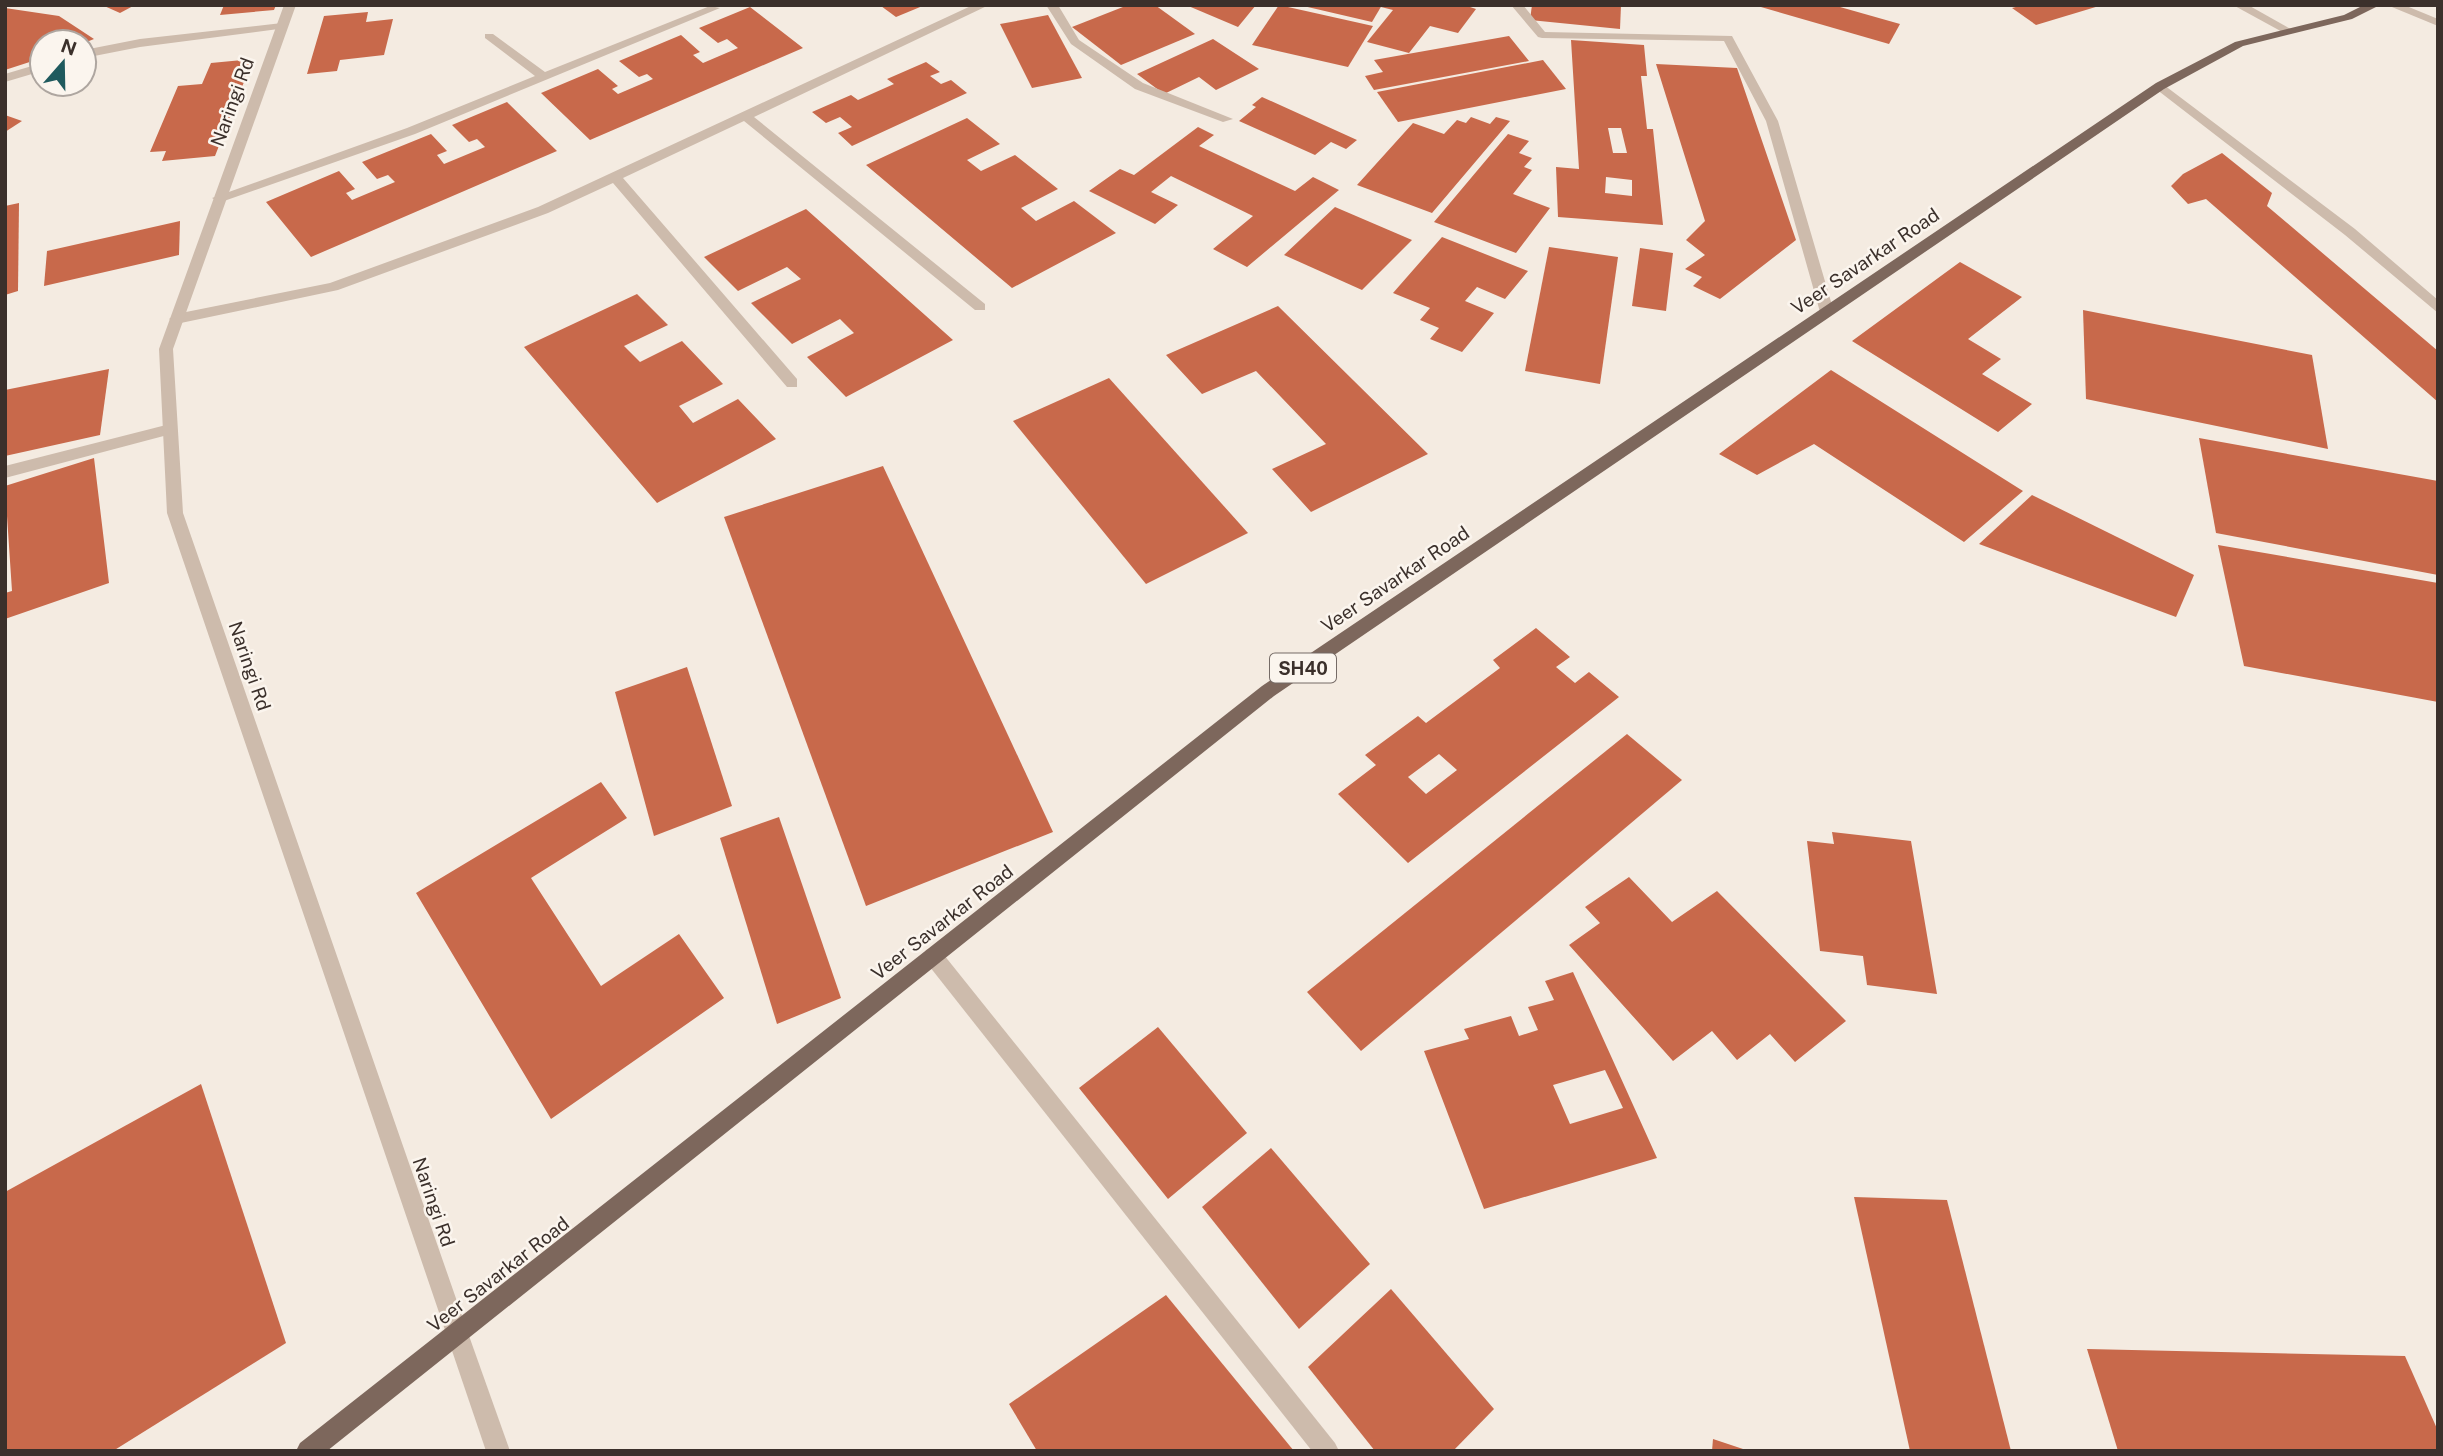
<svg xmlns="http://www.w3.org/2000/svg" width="2443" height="1456" font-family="'Public Sans',sans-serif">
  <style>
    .building { fill: #c8694b; fill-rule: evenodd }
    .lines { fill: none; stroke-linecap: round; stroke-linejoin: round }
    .service { fill: #cdbbac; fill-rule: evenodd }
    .minor { fill: #cdbbac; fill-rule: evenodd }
    .tertiary { fill: #cdbbac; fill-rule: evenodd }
    .primary { fill: #7d675c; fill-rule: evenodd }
    .labels { text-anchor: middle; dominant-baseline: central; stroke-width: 5; stroke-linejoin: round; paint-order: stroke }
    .shield { fill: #fbf5ee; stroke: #756b66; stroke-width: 2 }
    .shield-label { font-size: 18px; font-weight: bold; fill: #3b302b }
    .street-label { font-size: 19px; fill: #3b302b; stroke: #fbf5ee }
  </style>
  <rect width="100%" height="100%" fill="#f4ebe1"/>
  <g class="building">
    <polygon points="102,5 135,5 120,13"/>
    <polygon points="224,5 276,5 274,10 220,15"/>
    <polygon points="884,5 925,5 896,17 881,6"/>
    <polygon points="1128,5 1155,5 1195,34 1121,65 1072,27"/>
    <polygon points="1186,5 1256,5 1238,27"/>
    <polygon points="1279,5 1373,26 1348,67 1252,45"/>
    <polygon points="1299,5 1382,5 1372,22"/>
    <polygon points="1383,5 1464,5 1476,9 1458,33 1430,26 1409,53 1367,42 1393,10 1381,7"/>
    <polygon points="1532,5 1621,5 1620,29 1530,20"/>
    <polygon points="1754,5 1833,5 1900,24 1889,44"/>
    <polygon points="2023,5 2099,5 2099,6 2036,25 2012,8"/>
    <polygon points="750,7 803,48 590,140 541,93 598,69 618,86 612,89 618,94 653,79 647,74 639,77 619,61 681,35 700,52 693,55 703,63 738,48 727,39 718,43 699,28"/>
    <polygon points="5,8 59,16 94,39 84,43 42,42 42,58 5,70"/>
    <polygon points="368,12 366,22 393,19 384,55 340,60 337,71 307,74 324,16"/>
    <polygon points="1048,15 1082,78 1032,88 1000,24"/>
    <polygon points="1509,36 1529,61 1374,90 1365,76 1383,72 1374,60"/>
    <polygon points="1213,39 1259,69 1216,90 1199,77 1164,94 1137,74"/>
    <path d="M1571,40L1644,45L1647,76H1641L1647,129H1653L1663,225L1558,217L1556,167L1579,169ZM1608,128H1621L1627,153H1613ZM1606,177L1632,180V196L1605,193Z"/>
    <polygon points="253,59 215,156 162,161 166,151 150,152 178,86 202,84 211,63"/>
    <polygon points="1543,60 1566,89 1398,122 1377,92"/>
    <polygon points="926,62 940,72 930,76 941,84 951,80 967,93 852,146 838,133 852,127 840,117 826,123 812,112 851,95 858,100 894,84 887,79"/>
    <polygon points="1656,64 1737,68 1796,240 1720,299 1693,286 1702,277 1685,269 1705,255 1686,240 1705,221"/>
    <polygon points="1262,97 1357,140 1346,149 1331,142 1315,155 1239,121 1256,107 1252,105"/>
    <polygon points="507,102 557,151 311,257 266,202 339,171 355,189 346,193 352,200 395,182 388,175 377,179 362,162 431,134 447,151 437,155 444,164 485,147 477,139 469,142 452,125"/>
    <polygon points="5,115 22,121 5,132"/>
    <polygon points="1471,117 1490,124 1496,117 1510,121 1432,213 1357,185 1413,123 1444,134 1457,120 1466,123"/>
    <polygon points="967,118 1000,144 967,160 981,171 1015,155 1058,189 1021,208 1036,221 1074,201 1116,233 1012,288 866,165"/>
    <polygon points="1198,127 1214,135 1199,146 1295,191 1313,177 1339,190 1247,267 1213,249 1253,216 1171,176 1151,192 1178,205 1155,224 1089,191 1120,169 1134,175"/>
    <polygon points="1508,134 1529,141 1519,153 1532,158 1524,167 1532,170 1513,194 1550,208 1516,253 1434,222"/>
    <polygon points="2222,153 2272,193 2267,206 2438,351 2438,402 2206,199 2188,204 2171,186 2183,174"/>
    <polygon points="19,203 18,291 5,295 5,206"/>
    <polygon points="1335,207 1412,240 1362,290 1284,255"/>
    <polygon points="806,209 953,340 846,397 807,357 854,333 840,319 792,344 751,303 801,279 787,267 738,291 704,257"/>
    <polygon points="180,221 179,255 44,286 47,251"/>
    <polygon points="1442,237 1528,271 1505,299 1477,287 1465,301 1494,313 1462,352 1430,339 1439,328 1420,320 1430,308 1393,293"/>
    <polygon points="1549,247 1618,257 1600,384 1525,371"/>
    <polygon points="1640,248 1673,253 1666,311 1632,306"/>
    <polygon points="1960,262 2022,297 1968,339 2001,359 1982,374 2032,404 1998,432 1852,341"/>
    <polygon points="637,294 668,325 624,346 640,362 682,341 723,384 679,406 693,423 738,399 776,439 657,503 524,347"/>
    <polygon points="1278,306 1428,454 1311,512 1272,469 1326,444 1256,371 1202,394 1166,355"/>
    <polygon points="2083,310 2312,355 2328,449 2086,399"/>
    <polygon points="109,369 100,435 5,456 5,390"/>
    <polygon points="1831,370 2023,491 1964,542 1814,444 1757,475 1719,454"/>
    <polygon points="1109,378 1248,533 1146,584 1013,421"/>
    <polygon points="2199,438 2438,481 2438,575 2216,533"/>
    <polygon points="94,458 109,583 5,619 5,593 12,591 5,486"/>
    <polygon points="883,466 1053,832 866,906 724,517"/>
    <polygon points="2032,495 2194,575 2176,617 1979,544"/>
    <polygon points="2218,545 2438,583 2438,702 2244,666"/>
    <path d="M1536,628L1570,657L1556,667L1575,683L1589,672L1619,697L1408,863L1338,794L1376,765L1365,755L1418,716L1426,723L1500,668L1493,660ZM1439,754L1457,770L1426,794L1408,777Z"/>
    <polygon points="687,667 732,806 654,836 615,692"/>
    <polygon points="1627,734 1682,780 1361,1051 1307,992"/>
    <polygon points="601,782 627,818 531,878 601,986 679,934 724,998 551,1119 416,893"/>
    <polygon points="779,817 841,998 777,1024 720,838"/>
    <polygon points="1832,832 1911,841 1937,994 1867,985 1863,956 1820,951 1807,841 1834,844"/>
    <polygon points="1629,877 1672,922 1717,891 1846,1021 1795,1062 1770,1034 1737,1060 1712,1031 1673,1061 1569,945 1600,923 1585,907"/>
    <path d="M1573,972L1657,1158L1484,1209L1424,1051L1469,1039L1464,1029L1511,1016L1519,1036L1538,1030L1528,1007L1554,1000L1545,981ZM1605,1070L1623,1108L1570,1124L1553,1085Z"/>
    <polygon points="1158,1027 1247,1133 1168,1199 1079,1088"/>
    <polygon points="201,1084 286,1343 113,1451 5,1451 5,1192"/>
    <polygon points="1271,1148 1370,1264 1299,1329 1202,1207"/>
    <polygon points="1854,1197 1947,1200 2011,1451 1910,1451"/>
    <polygon points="1391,1289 1494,1409 1453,1451 1375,1451 1308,1367"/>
    <polygon points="1166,1295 1294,1451 1037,1451 1009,1404"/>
    <polygon points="2087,1349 2405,1356 2438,1431 2438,1451 2118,1451"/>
    <polygon points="1713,1439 1746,1450 1746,1451 1712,1451"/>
  </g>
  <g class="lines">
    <polygon class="service" points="2160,82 2355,229 2438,300 2438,313 2345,235 2156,89 2154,86"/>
    <g class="minor">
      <polygon points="973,5 989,5 754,117 985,304 985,310 975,310 744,121 623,178 797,379 797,387 787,387 613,183 548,213 338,290 176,324 169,319 176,314 330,283 538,207"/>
      <polygon points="1046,5 1058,5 1079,40 1143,83 1233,119 1223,122 1135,89 1071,44"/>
      <polygon points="1511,5 1523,5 1545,32 1732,36 1778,121 1834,312 1832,315 1822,315 1820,312 1766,121 1724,41 1542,38 1538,37"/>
      <polygon points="2233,5 2248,5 2296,32 2286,34"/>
      <polygon points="710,6 720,8 415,134 224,201 219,202 212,198 407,128 535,76 485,38 485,34 493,34 545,72"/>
      <polygon points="282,23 286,24 286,28 140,47 84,58 84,50 140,39"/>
      <polygon points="42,63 42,71 5,82 5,74"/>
      <polygon points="170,424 177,429 175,433 5,478 5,466"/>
      <polygon points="933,947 940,950 1335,1443 1339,1451 1312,1451 926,962 923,956 926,950"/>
      <polygon points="457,1322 465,1325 468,1333 510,1451 486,1451 446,1333 449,1325"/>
    </g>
    <g class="tertiary">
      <polygon points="284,5 296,5 173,349 183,513 468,1333 465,1341 457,1344 449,1341 446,1333 167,513 159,349"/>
      <polygon points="2387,5 2404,5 2438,19 2438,26"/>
    </g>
    <polygon class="primary" points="2364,5 2380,5 2352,19 2243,46 2164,89 1274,696 327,1451 296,1451 300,1443 1262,686 2156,83 2235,42 2344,15"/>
  </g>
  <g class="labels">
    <rect class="shield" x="1270" y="653.5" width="66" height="29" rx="5"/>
    <g class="shield-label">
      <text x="1303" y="668">SH40</text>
    </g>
    <g class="street-label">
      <text transform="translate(232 102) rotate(-70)">Naringi Rd</text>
      <text transform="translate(1865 261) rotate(-34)">Veer Savarkar Road</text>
      <text transform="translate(1395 579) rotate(-34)">Veer Savarkar Road</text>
      <text transform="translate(250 666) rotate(71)">Naringi Rd</text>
      <text transform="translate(942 922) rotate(-38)">Veer Savarkar Road</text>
      <text transform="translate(434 1202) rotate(71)">Naringi Rd</text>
      <text transform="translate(498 1274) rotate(-38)">Veer Savarkar Road</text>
    </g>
  </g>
  <rect width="2443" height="1456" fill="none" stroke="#3b302b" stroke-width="14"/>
  <g transform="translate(63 63) rotate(20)"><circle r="33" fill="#fbf5ee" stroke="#aea6a0" stroke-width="2"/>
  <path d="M0-5L12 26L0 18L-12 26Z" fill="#1f5a5e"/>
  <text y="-10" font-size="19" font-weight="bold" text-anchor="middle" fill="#3b302b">N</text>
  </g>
</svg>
